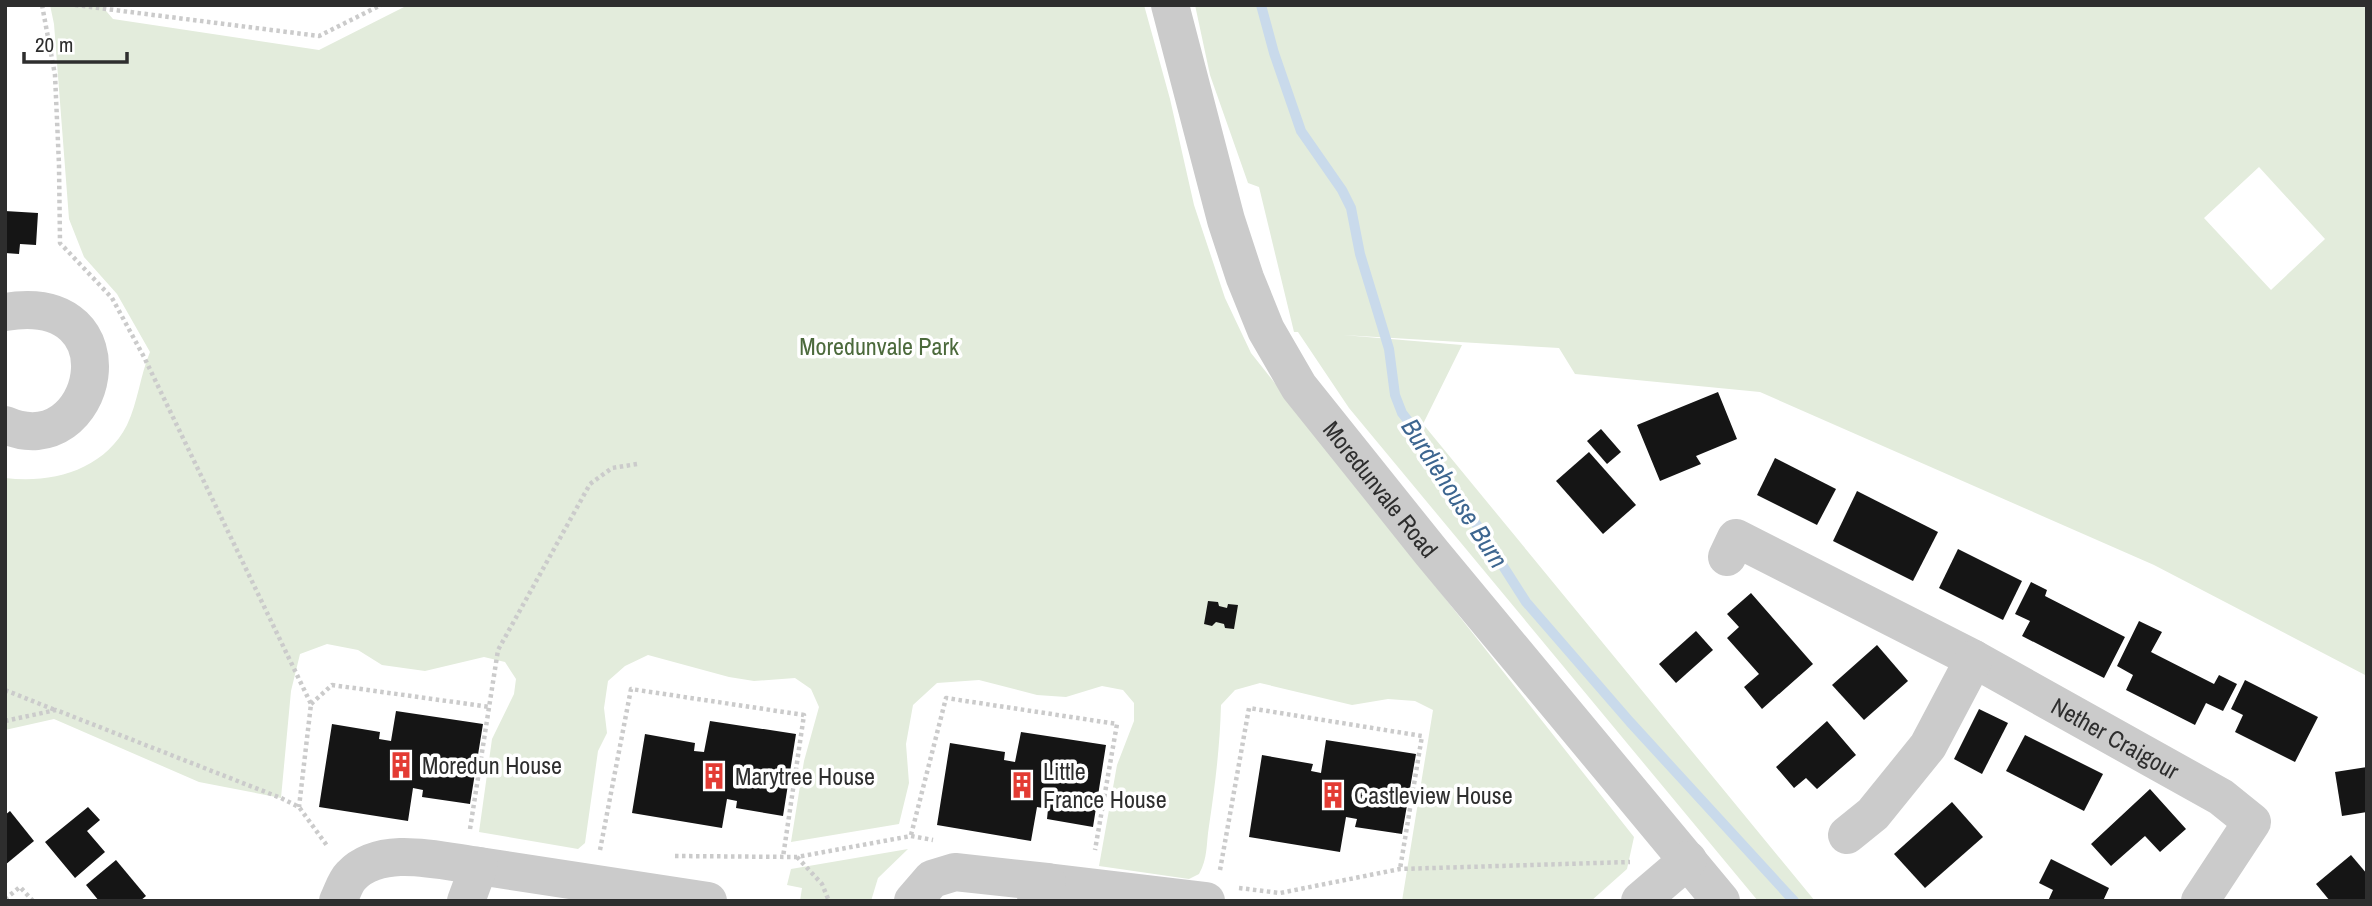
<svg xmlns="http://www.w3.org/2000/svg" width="2372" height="906" font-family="'Archivo Narrow',sans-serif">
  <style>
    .green { fill: #e3ecdc; fill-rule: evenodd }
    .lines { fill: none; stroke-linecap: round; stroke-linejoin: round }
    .stream { stroke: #c9daeb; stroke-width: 10 }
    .building { fill: #151515 }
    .path { stroke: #cbcbcb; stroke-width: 4.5; stroke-dasharray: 3.5 3.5; stroke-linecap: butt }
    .minor { stroke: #cbcbcb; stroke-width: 38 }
    .labels { text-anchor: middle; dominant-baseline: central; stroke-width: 7; stroke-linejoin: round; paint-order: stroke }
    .park-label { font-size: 24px; fill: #4c6a3c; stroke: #fff }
    .street-label { font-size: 24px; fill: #2e2e2e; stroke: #fff }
    .poi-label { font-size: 24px; fill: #2e2e2e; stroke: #fff; text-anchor: start }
    .water-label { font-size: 26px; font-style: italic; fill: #3d6690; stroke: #fff }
  </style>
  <rect width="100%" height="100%" fill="#fff"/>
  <g class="green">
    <path d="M50,5H101L113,19L319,50L408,5H1144L1170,99L1194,205L1225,298L1251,353L1634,837L1627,869L1591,901H1402L1433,710L1415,701L1388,699L1352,705L1260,683L1235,690L1221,705C1220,746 1215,786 1209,826C1206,844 1208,858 1199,874L1189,879L1099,866L1117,765L1134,721V703L1123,690L1102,686L1066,697L1037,695L979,680L937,683L913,705L906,744L909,783L899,824L791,842L804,761L819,707L811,689L795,678L754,681L729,677L648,655L625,666L608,681L604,708L607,733L598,751L585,843L578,849L479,832L492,739L514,694L516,679L505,662L484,657L425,671L382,665L358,650L327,644L300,654L291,691L281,798L199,782L54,719L5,730V478C52,484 104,470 127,425C138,402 140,376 150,352L117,294L84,257L69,219L54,24Z"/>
    <path d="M1195,5H2367V676L2154,565L1760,392L1575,374L1559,348L1343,335L1462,345L1423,424L1815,901H1758L1349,408L1298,332H1294L1259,187L1248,183L1210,75ZM2259,167L2325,239L2271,290L2204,218Z"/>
    <polygon points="908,849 878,878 871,901 800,901 802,888 787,885 791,869"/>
  </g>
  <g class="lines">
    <polyline class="stream" points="1261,5 1274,53 1301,131 1342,190 1351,208 1360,254 1389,349 1395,395 1402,413 1420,436 1526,602 1630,722 1794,901"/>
  </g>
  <g class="building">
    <polygon points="5,211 38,213 36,245 20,244 19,254 5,253"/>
    <polygon points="1718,392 1737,439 1696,456 1701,464 1660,481 1637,425"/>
    <polygon points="1601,429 1621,452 1607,464 1587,441"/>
    <polygon points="1589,452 1636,505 1603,534 1556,481"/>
    <polygon points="1775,458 1836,489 1817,525 1757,495"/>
    <polygon points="1857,491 1938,532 1913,581 1833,541"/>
    <polygon points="1958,549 2022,581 2003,620 1939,588"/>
    <polygon points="2031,582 2047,590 2045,596 2125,637 2104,678 2022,636 2030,621 2015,614"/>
    <polygon points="1751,593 1813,664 1762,709 1744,687 1759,674 1727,638 1739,627 1727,614"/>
    <polygon points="1208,601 1218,602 1219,606 1227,608 1228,604 1238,605 1234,629 1225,628 1224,624 1216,622 1212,626 1204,624"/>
    <polygon points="2139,621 2162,632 2151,652 2214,684 2219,675 2237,684 2223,711 2206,703 2195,725 2126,690 2133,675 2117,666"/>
    <polygon points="1696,631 1713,650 1676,683 1659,664"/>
    <polygon points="1877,645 1908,681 1864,720 1832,685"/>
    <polygon points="2245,680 2318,717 2295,762 2235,732 2243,715 2231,709"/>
    <polygon points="1979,709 2008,723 1982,774 1954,759"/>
    <polygon points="396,711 483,724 470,804 422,797 423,790 413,788 408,821 319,807 332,724 380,732 379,739 391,741"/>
    <polygon points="710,721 796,734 783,816 736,808 737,801 727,799 722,828 632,813 645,734 695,743 694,751 704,752"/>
    <polygon points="1827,721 1856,755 1817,789 1806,778 1794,788 1776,767"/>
    <polygon points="1021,732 1106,745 1093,827 1047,819 1048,809 1037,807 1031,841 937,825 950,743 1005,752 1004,760 1015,762"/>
    <polygon points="2025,735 2103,774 2084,811 2006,771"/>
    <polygon points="1326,740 1416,754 1402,834 1355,827 1357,819 1346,817 1340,852 1249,837 1262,755 1313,764 1311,771 1321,773"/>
    <polygon points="2367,767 2367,812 2342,816 2335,772"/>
    <polygon points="2150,789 2186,829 2160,852 2145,836 2111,866 2091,844"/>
    <polygon points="1952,802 1983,837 1925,888 1894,854"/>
    <polygon points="88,807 100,820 87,831 105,852 75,878 45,842"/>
    <polygon points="10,811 34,841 5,865 5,815"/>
    <polygon points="2351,855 2367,874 2367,901 2330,901 2316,884"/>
    <polygon points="2051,859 2109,888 2103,901 2048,901 2053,890 2039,883"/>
    <polygon points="116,860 146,896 140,901 99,901 86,885"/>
  </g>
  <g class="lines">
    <g class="path">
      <polyline points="42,5 55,75 59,165 60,243 112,298 144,357 311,704 299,807"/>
      <polyline points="75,5 319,36 381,5"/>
      <polyline points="5,690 55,710"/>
      <polyline points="311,704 332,685 490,707"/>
      <polyline points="5,721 56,710 281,798 299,807 328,847"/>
      <polyline points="470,829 498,650 590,484 612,468 637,464"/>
      <polyline points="911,835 946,698 1117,724 1095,850"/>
      <polyline points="600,850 631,689 804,715 783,857"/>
      <polyline points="675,856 797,857 911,836 933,840"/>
      <polyline points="797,857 822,884 829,901"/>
      <polyline points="1220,870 1249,708 1422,736 1400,869"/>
      <polyline points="1239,888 1280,893 1400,869 1630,862"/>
      <polyline points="5,899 20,887 33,901"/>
    </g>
    <g class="minor">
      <path id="s1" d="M1170,5L1226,220L1245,278L1266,330L1299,387L1432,553L1721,901"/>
      <path d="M5,312C137,290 98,466 5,425"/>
      <path id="s2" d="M1727,557L1736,538L1974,659L2221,797L2252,822L2200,901"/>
      <polyline points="1847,835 1873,814 1928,746 1974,659"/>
      <polyline points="479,866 708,901"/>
      <polyline points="1047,882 1206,901"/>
      <path d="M338,901C342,893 345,882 351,876C381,844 440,861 479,866L466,901"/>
      <polyline points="913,901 932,879 955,872 1047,882 1036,901"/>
      <polyline points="1640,901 1688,860"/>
    </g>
  </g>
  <defs>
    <symbol id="building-bare" viewBox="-9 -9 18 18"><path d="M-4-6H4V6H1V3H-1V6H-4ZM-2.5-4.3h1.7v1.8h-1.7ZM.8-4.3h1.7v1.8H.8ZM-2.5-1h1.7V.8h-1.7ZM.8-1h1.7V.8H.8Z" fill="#e33b33" stroke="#fff" stroke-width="2.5" paint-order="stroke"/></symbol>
  </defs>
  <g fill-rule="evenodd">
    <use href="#building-bare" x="382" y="746" width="38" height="38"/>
    <use href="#building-bare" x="695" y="757" width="38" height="38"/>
    <use href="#building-bare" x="1003" y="766" width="38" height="38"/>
    <use href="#building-bare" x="1314" y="776" width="38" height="38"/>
  </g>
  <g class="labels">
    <g class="park-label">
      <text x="879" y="346">Moredunvale Park</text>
    </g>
    <g class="street-label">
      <text stroke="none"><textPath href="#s1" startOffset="536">Moredunvale Road</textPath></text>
      <text stroke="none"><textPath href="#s2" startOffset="450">Nether Craigour</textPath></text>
    </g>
    <g class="poi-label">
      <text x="422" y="765">Moredun House</text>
      <text x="1043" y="771">Little<tspan x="1043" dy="28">France House</tspan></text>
      <text x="735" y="776">Marytree House</text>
      <text x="1354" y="795">Castleview House</text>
    </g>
    <g class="water-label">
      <text transform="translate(1455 493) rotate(57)">Burdiehouse Burn</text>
    </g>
  </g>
  <rect width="2372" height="906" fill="none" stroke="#2e2e2e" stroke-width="14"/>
  <path d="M24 52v10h103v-10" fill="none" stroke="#2e2e2e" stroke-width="3.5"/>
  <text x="35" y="52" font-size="21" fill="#2e2e2e" stroke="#ffffff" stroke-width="5" paint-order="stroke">20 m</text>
</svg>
